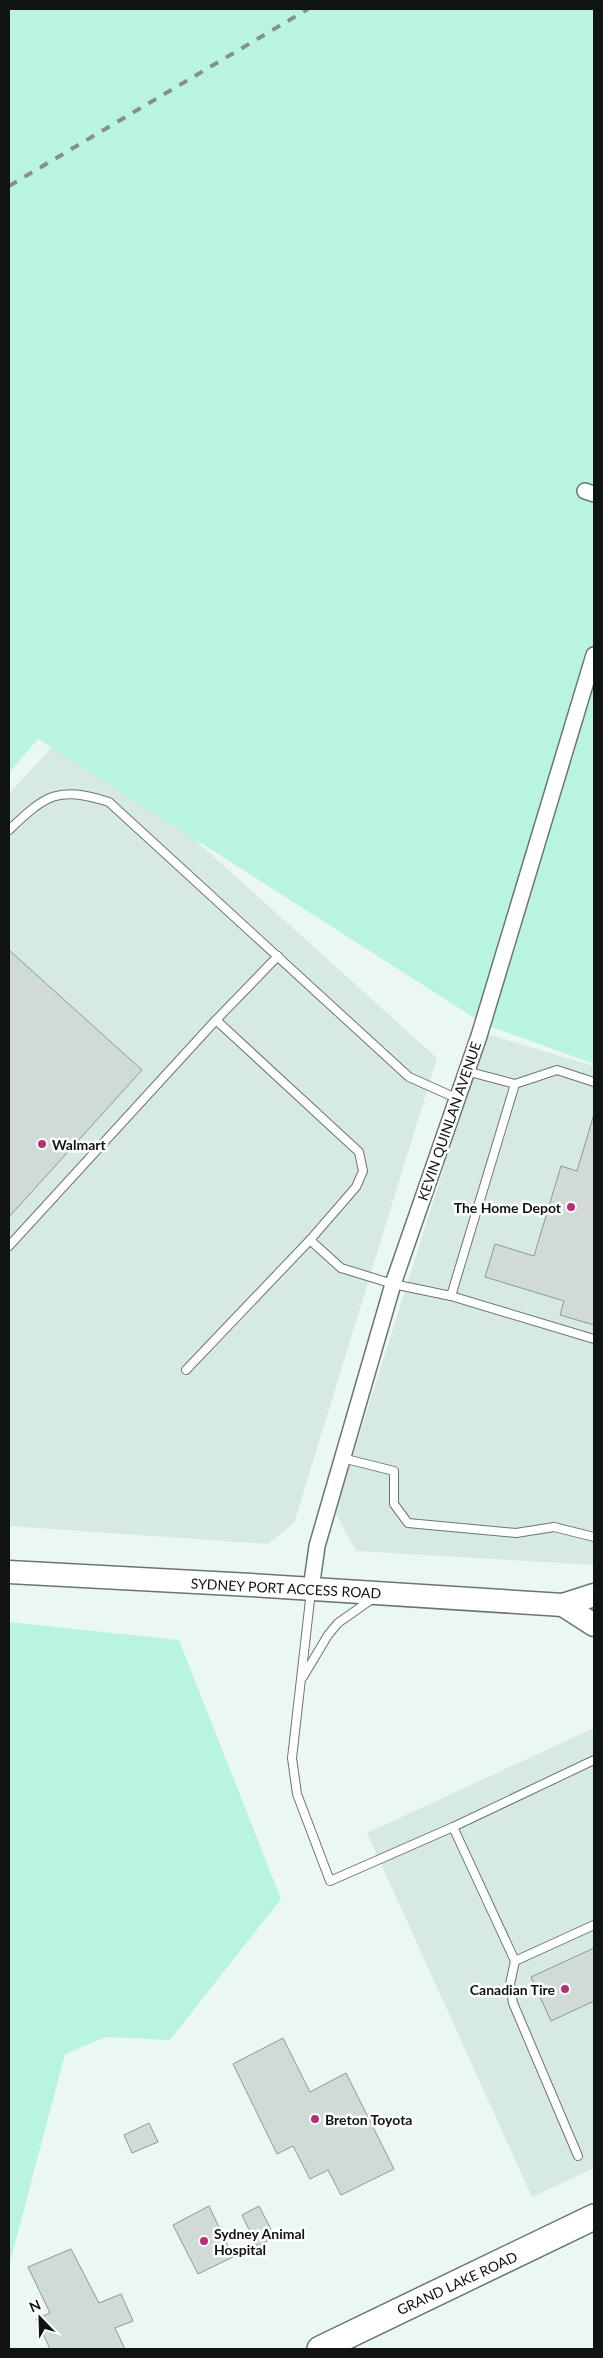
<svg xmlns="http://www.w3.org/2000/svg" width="603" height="2358" font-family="Lato,sans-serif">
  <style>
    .built { fill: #d6eae3 }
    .green { fill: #b9f4e1 }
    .building { fill: #d0dbd7; stroke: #8e9995 }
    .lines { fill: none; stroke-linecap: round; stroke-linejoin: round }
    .lane-casing { stroke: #6b7571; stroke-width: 10 }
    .street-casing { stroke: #6b7571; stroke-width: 18 }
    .secondary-casing { stroke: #6b7571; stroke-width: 25 }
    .primary-casing { stroke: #6b7571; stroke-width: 28 }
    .lane { stroke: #fff; stroke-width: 8 }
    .street { stroke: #fff; stroke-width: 15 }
    .secondary { stroke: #fff; stroke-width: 22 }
    .primary { stroke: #fff; stroke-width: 25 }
    .rail { stroke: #868f8c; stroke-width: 4; stroke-dasharray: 9 9; stroke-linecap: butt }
    .poi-dot { fill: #b53076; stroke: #fff; stroke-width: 2 }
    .labels { text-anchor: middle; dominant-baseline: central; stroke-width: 5; stroke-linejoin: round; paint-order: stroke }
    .street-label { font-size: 14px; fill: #0f1311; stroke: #fff }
    .poi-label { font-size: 14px; font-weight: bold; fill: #0f1311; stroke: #fff; text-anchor: start }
  </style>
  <rect width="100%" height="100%" fill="#ebf7f3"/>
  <g class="built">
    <polygon points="70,727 437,1058 294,1523 268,1544 9,1526 9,794"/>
    <polygon points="486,1034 594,1066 594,1565 356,1551 335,1512"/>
    <polygon points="594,1728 594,2168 532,2197 367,1833"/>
  </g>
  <g class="green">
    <polygon points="9,9 594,9 594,1064 484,1024 38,739 9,773"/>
    <polygon points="9,1622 179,1640 281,1899 170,2040 106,2037 65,2054 9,2266"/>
  </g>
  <g class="building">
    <polygon points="9,950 142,1070 9,1217"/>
    <polygon points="594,1114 594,1325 560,1315 564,1301 485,1277 495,1244 534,1256 561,1166 577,1171"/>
    <polygon points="594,1948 594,2001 551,2021 531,1977"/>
    <polygon points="283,2038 310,2092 346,2073 394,2169 341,2195 328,2170 310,2179 293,2146 277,2154 233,2064"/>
    <polygon points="149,2123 158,2142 132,2153 124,2135"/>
    <polygon points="209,2206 233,2257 198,2274 173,2225"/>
    <polygon points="259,2206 275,2237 257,2246 242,2215"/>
    <polygon points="71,2249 99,2303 121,2294 133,2321 115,2328 125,2349 50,2349 36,2319 50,2313 28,2267"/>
  </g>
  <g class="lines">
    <defs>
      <g id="lane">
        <path d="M9,830C47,794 57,786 109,802L409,1077L456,1098"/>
        <polyline points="216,1020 359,1152 363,1171 356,1187 310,1240"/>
        <polyline points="466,1071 515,1084 557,1070 594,1082"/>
        <polyline points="9,1246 216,1020 278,956"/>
        <polyline points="451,1296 515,1084"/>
        <polyline points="186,1370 310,1240 341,1268 393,1284 451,1296 594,1339"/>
        <polyline points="342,1458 394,1471 394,1504 408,1523 516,1533 554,1527 594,1537"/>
        <polyline points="311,1591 292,1758 297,1794 330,1881 453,1827 594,1760"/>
        <polyline points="303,1677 328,1635 338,1623 372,1599"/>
        <polyline points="453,1827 515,1961 594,1925"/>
        <polyline points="515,1961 510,1984 513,2003 578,2156"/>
      </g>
      <g id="street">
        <polyline points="585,491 594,494"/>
        <polyline points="311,1589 317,1546 393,1284 479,1036 594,655"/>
      </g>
      <g id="secondary">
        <polyline points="9,1572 251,1585 563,1605 594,1595"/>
        <polyline points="563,1605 594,1625"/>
      </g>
      <polyline id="primary" points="320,2349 594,2217"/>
    </defs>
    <use href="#lane" class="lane-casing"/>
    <use href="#street" class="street-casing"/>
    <use href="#secondary" class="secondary-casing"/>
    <use href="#primary" class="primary-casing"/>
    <use href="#lane" class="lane"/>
    <use href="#street" class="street"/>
    <use href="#secondary" class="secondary"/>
    <use href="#primary" class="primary"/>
    <polyline class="rail" points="9,186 308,9"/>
  </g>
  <g class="poi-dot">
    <circle cx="42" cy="1144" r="5"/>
    <circle cx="571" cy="1207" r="5"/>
    <circle cx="565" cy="1989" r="5"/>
    <circle cx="315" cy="2119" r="5"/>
    <circle cx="204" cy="2241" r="5"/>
  </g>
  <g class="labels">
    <g class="street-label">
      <text transform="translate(449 1121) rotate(-71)">KEVIN QUINLAN AVENUE</text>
      <text transform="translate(286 1588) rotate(3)">SYDNEY PORT ACCESS ROAD</text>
      <text transform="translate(457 2283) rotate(-25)">GRAND LAKE ROAD</text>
    </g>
    <g class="poi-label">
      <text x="52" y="1144">Walmart</text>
      <text x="561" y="1207" text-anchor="end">The Home Depot</text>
      <text x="555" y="1989" text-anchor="end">Canadian Tire</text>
      <text x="325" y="2119">Breton Toyota</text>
      <text x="214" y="2233">Sydney Animal<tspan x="214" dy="16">Hospital</tspan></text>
    </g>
  </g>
  <rect width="603" height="2358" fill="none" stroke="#0f1311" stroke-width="20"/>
  <g transform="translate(40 2318) rotate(337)" stroke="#ffffff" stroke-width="4" paint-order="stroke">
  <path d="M0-4L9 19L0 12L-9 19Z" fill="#0f1311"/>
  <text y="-8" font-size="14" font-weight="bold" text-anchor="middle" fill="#0f1311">N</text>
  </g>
</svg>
